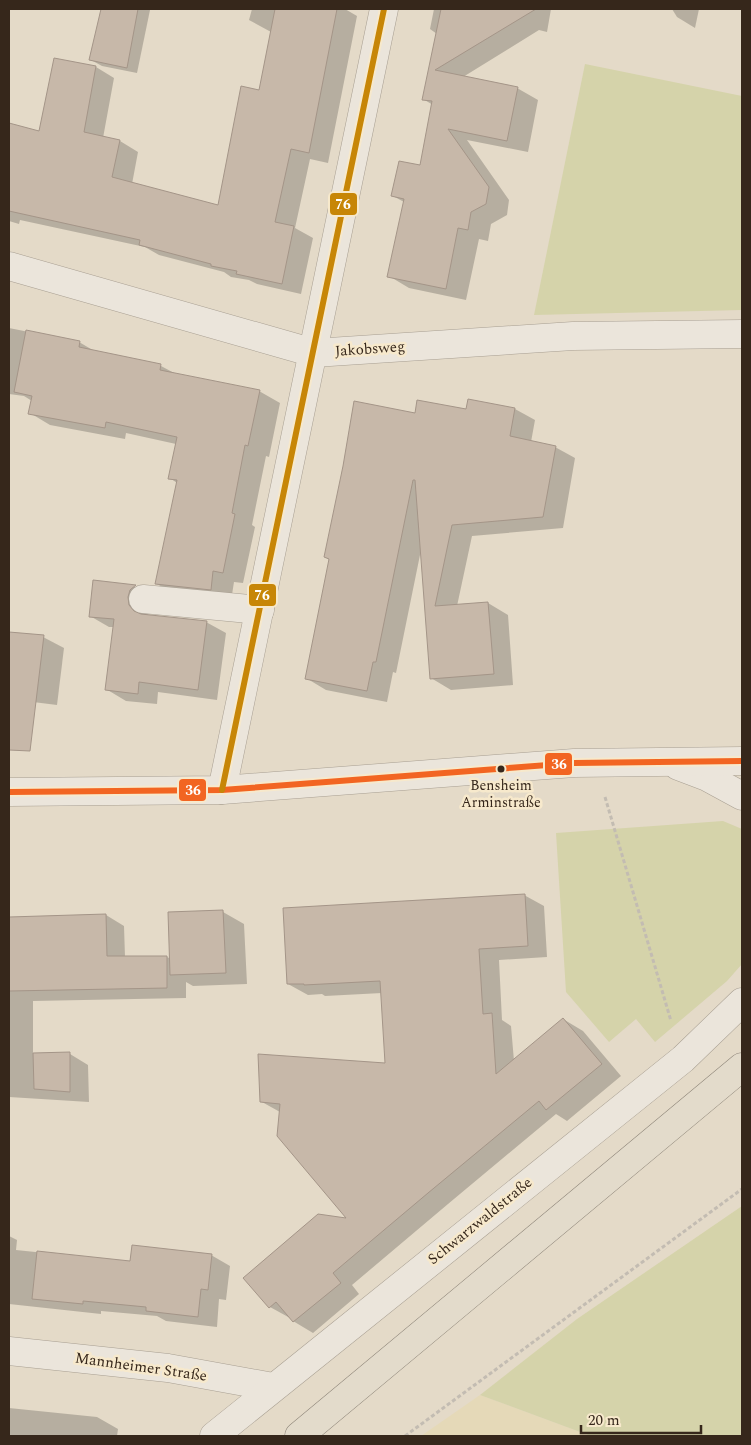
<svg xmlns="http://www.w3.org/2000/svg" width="751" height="1445" font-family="Spectral,serif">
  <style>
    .farmland { fill: #e5d9b8 }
    .green { fill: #d5d3aa }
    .shadow { fill: #0003 }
    .building { fill: #c7b8a9; stroke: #a49588 }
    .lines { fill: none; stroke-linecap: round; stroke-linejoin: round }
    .minor-casing { stroke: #a89f92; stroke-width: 29 }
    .major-casing { stroke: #8e8579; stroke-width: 29 }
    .path { stroke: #c3bcb2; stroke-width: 3; stroke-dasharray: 4 2.5; stroke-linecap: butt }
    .minor { stroke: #ebe5db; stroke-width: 28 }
    .major { stroke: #e3dbcb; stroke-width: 28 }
    .bus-1-casing { stroke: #f7e9cc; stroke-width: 10 }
    .bus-2-casing { stroke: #f7e9cc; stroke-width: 10 }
    .bus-1 { stroke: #f26522; stroke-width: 6 }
    .bus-2 { stroke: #c78607; stroke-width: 6 }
    .bus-dot { fill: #36271b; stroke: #f7e9cc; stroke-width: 2 }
    .labels { text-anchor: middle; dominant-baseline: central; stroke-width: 5; stroke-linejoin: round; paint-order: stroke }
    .bus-label { font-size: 14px; fill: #36271b; stroke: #f7e9cc }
    .street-label { font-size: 15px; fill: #36271b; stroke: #f7e9cc }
    .line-badge { stroke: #f7e9cc; stroke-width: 2 }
    .badge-label { font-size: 14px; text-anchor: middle; font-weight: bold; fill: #fff }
  </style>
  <rect width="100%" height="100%" fill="#e4dac8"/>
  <polygon class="farmland" points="480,1395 591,1436 421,1436"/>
  <g class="green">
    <polygon points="585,64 742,96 742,310 534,315"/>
    <polygon points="723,821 742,829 742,964 727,981 655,1042 636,1019 609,1042 566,992 556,833"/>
    <polygon points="742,1206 742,1436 591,1436 480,1395 577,1319"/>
  </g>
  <g class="shadow">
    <polygon points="102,9 148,9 150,10 137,73 102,66 91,60"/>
    <polygon points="252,9 345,9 357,16 328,163 310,159 295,228 313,238 301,294 257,284 249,280 231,277 224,272 159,255 145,247 20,220 19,224 9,221 9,125 40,132 96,67 114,78 103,138 120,141 138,152 132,184 219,207 260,91 271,32 249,20"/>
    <polygon points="434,9 551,9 547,32 539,30 463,77 517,88 538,100 528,152 467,140 509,200 507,215 491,224 488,241 479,239 466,300 409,288 389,276 404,202 393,196 421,166 433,105 423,99 437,34 430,29"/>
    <polygon points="672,9 699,9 695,28 677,17"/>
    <polygon points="9,328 79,342 96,352 161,366 176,374 259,391 280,403 269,457 266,456 252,525 255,527 243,583 234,582 231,601 177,596 157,584 177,483 170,478 176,444 126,433 125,439 50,425 30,413 32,401 24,396 9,394"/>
    <polygon points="469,401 515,409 535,420 531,442 555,447 575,458 563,528 472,536 457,606 488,603 508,615 513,685 451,690 431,678 421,550 396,673 393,672 387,702 326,690 306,678 330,560 325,557 416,414 467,411"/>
    <polygon points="94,582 135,587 154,597 146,609 148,616 206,622 226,633 217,700 158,692 157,704 126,701 106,689 114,627 109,627 90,616"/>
    <polygon points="9,633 43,637 64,648 57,705 9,699"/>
    <polygon points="524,895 544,906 547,957 499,960 502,1020 511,1026 514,1061 563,1019 583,1031 621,1076 567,1121 556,1114 448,1204 352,1285 359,1294 313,1333 293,1321 291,1318 290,1318 270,1307 349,1220 280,1112 262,1102 386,1064 382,993 325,996 322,994 308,995 288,984"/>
    <polygon points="223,912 244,924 247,984 193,986 186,982 186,998 33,1001 33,1054 70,1054 88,1065 89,1102 9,1097 9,918 54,918 106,915 124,926 125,957 167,957 171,959"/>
    <polygon points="9,1236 17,1240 16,1250 132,1262 211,1255 230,1266 226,1300 219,1299 217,1327 166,1321 157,1316 101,1311 101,1314 9,1304"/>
    <polygon points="9,1408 97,1417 118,1429 117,1436 9,1436"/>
  </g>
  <g class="building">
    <polygon points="101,9 138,9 127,68 89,60"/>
    <polygon points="275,9 337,9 309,153 291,149 275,222 294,226 282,284 236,274 237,271 211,266 211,264 139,245 140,240 9,211 9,123 39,131 54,58 96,66 84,132 120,140 112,177 218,205 241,86 259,90"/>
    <polygon points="441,9 536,9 435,70 518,87 507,141 448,129 489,187 486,204 471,212 468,230 458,228 446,289 387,277 404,199 391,196 399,161 420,165 432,101 422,100"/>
    <polygon points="26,330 80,341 79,347 161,364 160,370 260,390 248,446 245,445 232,513 235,514 223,573 213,571 211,590 155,584 177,480 168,479 177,437 106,422 105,428 28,414 32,396 14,392"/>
    <polygon points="468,399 515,408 510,436 556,446 543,517 452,525 435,606 488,602 494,674 430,679 415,480 413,480 376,662 373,662 367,691 305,679 329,559 324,557 343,466 354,401 415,413 417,400 466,409"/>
    <polygon points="93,580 136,585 130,590 128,597 129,605 134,611 141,614 207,621 198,690 139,682 138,694 105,690 114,619 89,617"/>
    <polygon points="9,632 44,635 30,751 9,750"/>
    <polygon points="525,894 528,946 479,949 483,1014 492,1013 496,1074 563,1018 602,1064 546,1110 539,1101 428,1193 333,1273 341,1283 293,1322 276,1302 269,1308 243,1278 318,1214 346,1218 277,1136 280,1104 260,1102 258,1054 385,1063 380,981 304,985 304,984 287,984 283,908"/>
    <polygon points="223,910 226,973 170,975 168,912"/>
    <polygon points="106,914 107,956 167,956 167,988 9,991 9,917"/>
    <polygon points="70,1052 70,1092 34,1089 33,1053"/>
    <polygon points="132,1245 212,1254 208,1290 201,1289 198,1317 146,1311 146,1307 83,1301 83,1304 32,1299 37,1251 130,1261"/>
  </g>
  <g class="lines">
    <defs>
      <g id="minor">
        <polyline points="9,266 314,353 573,336 742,334"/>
        <polyline points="143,599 260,610"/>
        <polyline points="678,766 707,777 742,796"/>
        <polyline points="222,790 384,9"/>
        <polyline points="9,792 222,790 574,763 742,761"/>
        <polyline points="9,1351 168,1368 273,1387"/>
        <polyline points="214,1436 683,1059 742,1002"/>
      </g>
      <polyline id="major" points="299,1436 742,1067"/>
    </defs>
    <use href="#minor" class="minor-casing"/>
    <use href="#major" class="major-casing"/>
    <g class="path">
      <polyline points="605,797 671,1021"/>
      <polyline points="405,1436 742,1189"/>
    </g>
    <use href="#minor" class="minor"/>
    <use href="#major" class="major"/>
    <defs>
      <polyline id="bus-1" points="9,792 222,790 574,763 742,761"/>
      <polyline id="bus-2" points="222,790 384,9"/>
    </defs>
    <use href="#bus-1" class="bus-1-casing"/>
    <use href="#bus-2" class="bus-2-casing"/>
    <use href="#bus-1" class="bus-1"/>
    <use href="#bus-2" class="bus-2"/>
  </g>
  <circle class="bus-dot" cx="501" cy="769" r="4.5"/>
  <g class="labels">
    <g class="bus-label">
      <text x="501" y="785">Bensheim<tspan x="501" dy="17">Arminstraße</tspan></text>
    </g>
    <g class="street-label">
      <text transform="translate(370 349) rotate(-4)">Jakobsweg</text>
      <text transform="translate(480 1221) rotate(-39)">Schwarzwaldstraße</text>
      <text transform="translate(141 1367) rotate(8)">Mannheimer Straße</text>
    </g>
  </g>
  <g class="line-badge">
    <rect x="329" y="192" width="29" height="24" rx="5" fill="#c78607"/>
    <rect x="248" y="583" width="29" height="24" rx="5" fill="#c78607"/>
    <rect x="544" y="752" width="29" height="24" rx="5" fill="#f26522"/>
    <rect x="178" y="778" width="29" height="24" rx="5" fill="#f26522"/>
  </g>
  <g class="badge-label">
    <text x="343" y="209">76</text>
    <text x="262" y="600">76</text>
    <text x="559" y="769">36</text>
    <text x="193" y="795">36</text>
  </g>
  <rect width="751" height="1445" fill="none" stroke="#36271b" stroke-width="20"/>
  <path d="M581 1425v8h120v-8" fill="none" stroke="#36271b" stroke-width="2.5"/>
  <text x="588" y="1425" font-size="15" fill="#36271b" stroke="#f7e9cc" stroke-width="4" paint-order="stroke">20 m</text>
</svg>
